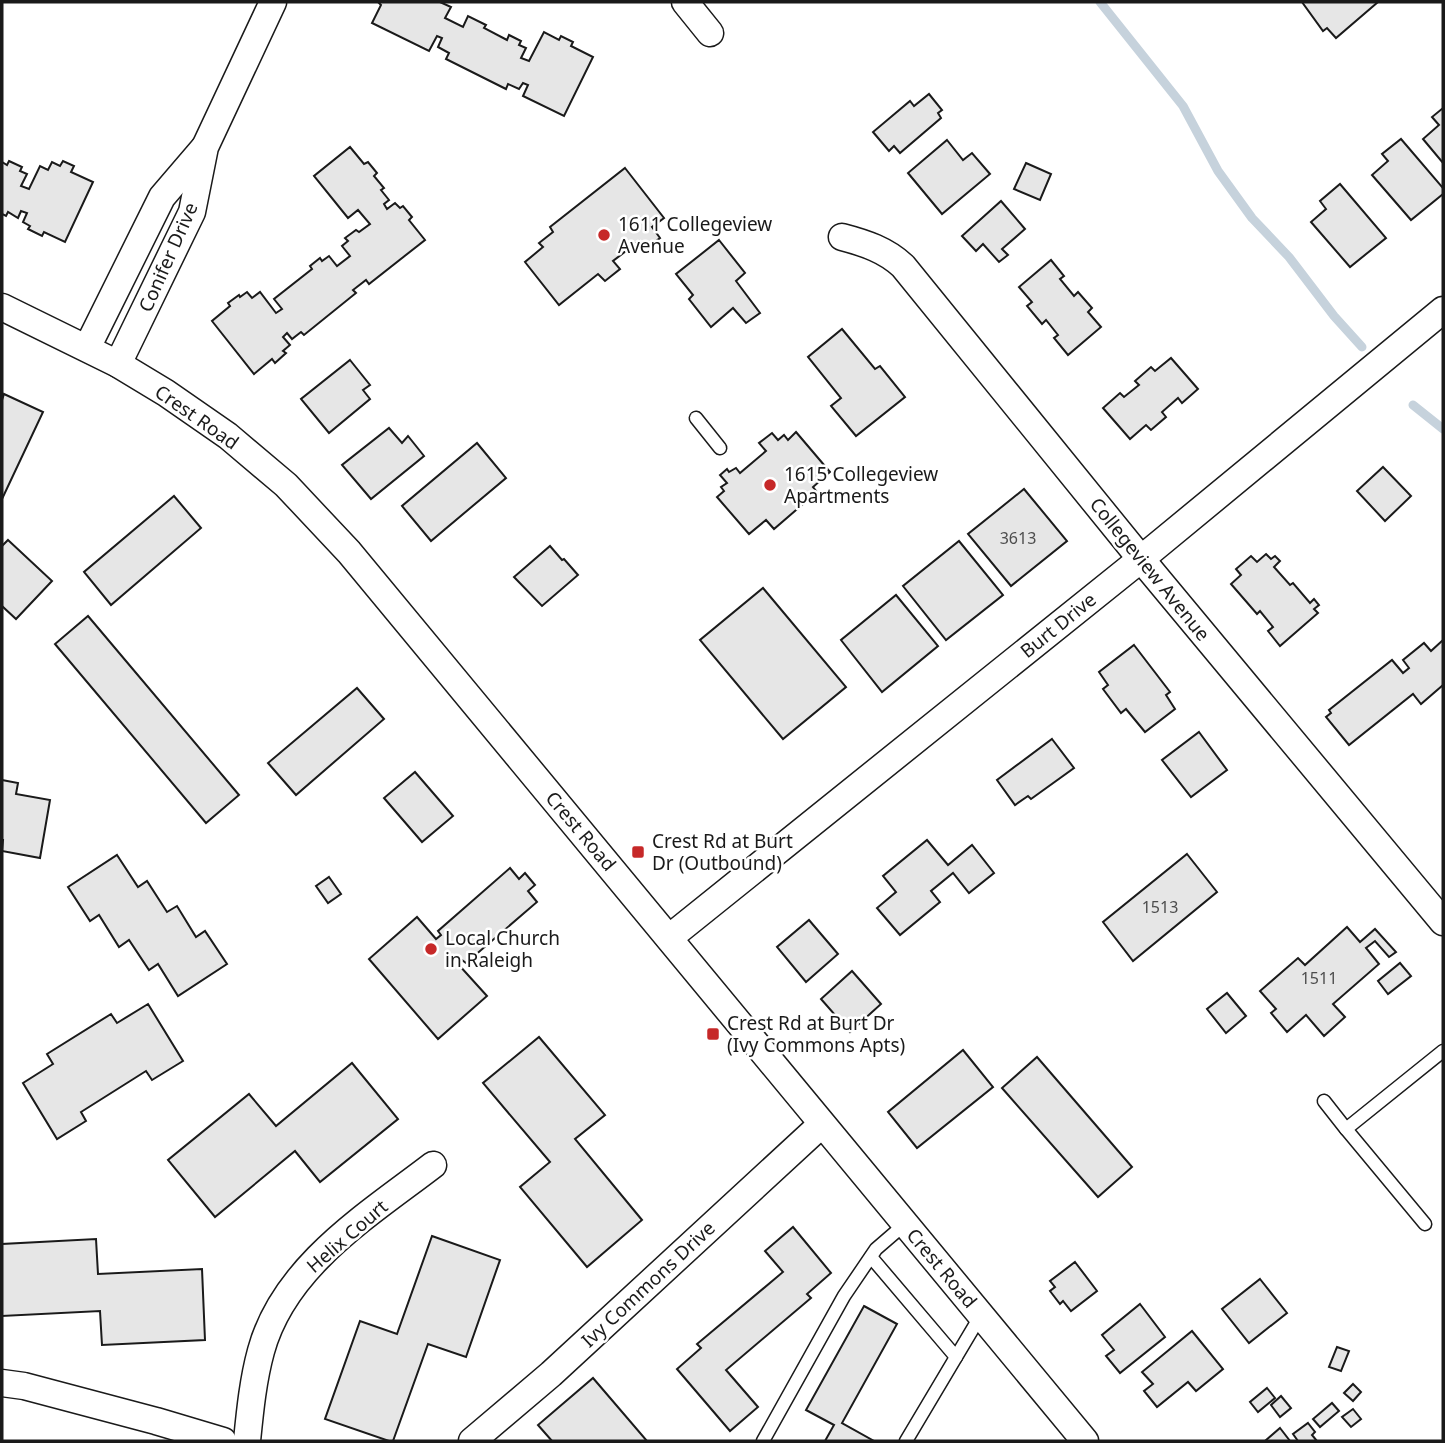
<svg xmlns="http://www.w3.org/2000/svg" width="1445" height="1443" font-family="'Noto Sans',sans-serif">
  <style>
    .lines { fill: none; stroke-linecap: round; stroke-linejoin: round }
    .stream { stroke: #c6d2dc; stroke-width: 9 }
    .building { fill: #e6e6e6; stroke: #1a1a1a; stroke-width: 2 }
    .service-casing { stroke: #1a1a1a; stroke-width: 15 }
    .minor-casing { stroke: #1a1a1a; stroke-width: 29 }
    .service { stroke: #fff; stroke-width: 12 }
    .minor { stroke: #fff; stroke-width: 26 }
    .poi-dot { fill: #c62828; stroke: #fff; stroke-width: 2.5 }
    .labels { text-anchor: middle; dominant-baseline: central; stroke-width: 5; stroke-linejoin: round; paint-order: stroke }
    .number-label { font-size: 16px; fill: #4d4d4d }
    .poi-label { font-size: 19px; fill: #1a1a1a; stroke: #fff; text-anchor: start }
    .street-label { font-size: 19px; fill: #1a1a1a; stroke: #fff }
  </style>
  <rect width="100%" height="100%" fill="#fff"/>
  <g class="lines">
    <g class="stream">
      <polyline points="1100,2 1183,106 1218,171 1252,218 1289,257 1334,316 1362,347"/>
      <polyline points="1413,405 1443,429"/>
    </g>
  </g>
  <g class="building">
    <polygon points="378,2 440,2 451,7 445,18 463,27 468,16 486,25 484,28 507,40 509,35 521,41 519,45 526,48 521,58 529,61 544,32 559,40 561,36 573,42 571,46 593,57 564,116 523,96 528,85 523,83 519,89 508,84 506,89 446,59 449,53 438,47 442,38 437,36 429,51 372,23 381,5"/>
    <polygon points="1302,2 1378,2 1336,38 1327,28 1323,31"/>
    <polygon points="929,94 942,110 938,113 941,118 900,153 894,146 889,151 873,132 910,101 914,106"/>
    <polygon points="1443,108 1443,163 1423,139 1439,125 1432,117"/>
    <polygon points="1401,139 1443,188 1443,194 1411,220 1372,175 1388,161 1382,154"/>
    <polygon points="947,140 963,160 972,153 990,174 942,214 908,173"/>
    <polygon points="350,147 364,164 368,162 377,173 374,176 384,188 381,190 389,200 384,204 387,209 395,203 400,208 403,206 412,217 409,220 425,240 369,284 366,280 353,290 356,293 304,335 301,332 292,339 287,333 283,337 290,345 283,351 286,353 275,363 272,359 254,374 212,321 230,306 228,303 239,295 240,297 247,292 252,298 260,292 276,313 282,309 274,299 312,269 310,266 320,258 322,261 329,256 337,266 350,256 342,246 348,241 345,238 356,230 359,232 370,224 358,210 348,218 314,176"/>
    <polygon points="9,161 22,167 20,171 27,174 21,186 29,189 40,166 48,170 52,162 60,166 63,161 74,166 71,172 93,182 65,242 44,232 42,236 28,229 30,226 23,222 27,213 21,211 18,218 8,212 6,216 2,214 2,162 7,165"/>
    <polygon points="1026,163 1051,174 1040,200 1014,189"/>
    <polygon points="625,168 664,218 652,227 660,238 645,249 639,241 613,261 620,269 605,281 598,274 559,305 525,262 543,247 539,243 553,232 550,227"/>
    <polygon points="1340,184 1386,238 1350,267 1311,222 1326,209 1320,201"/>
    <polygon points="1001,201 1025,229 1002,249 1008,255 999,262 983,244 976,251 962,236"/>
    <polygon points="719,240 745,273 736,281 760,313 746,323 733,308 711,327 689,299 693,295 676,274"/>
    <polygon points="1051,260 1064,276 1060,279 1074,296 1078,292 1092,308 1088,312 1101,327 1068,355 1054,338 1058,335 1046,320 1042,324 1027,306 1032,302 1019,287"/>
    <polygon points="842,329 875,369 880,366 905,397 856,436 831,406 841,398 808,357"/>
    <polygon points="1171,358 1198,389 1182,403 1178,398 1162,412 1166,417 1151,430 1146,425 1130,439 1103,408 1120,393 1124,397 1139,385 1135,381 1151,367 1155,371"/>
    <polygon points="350,360 370,385 363,390 370,399 329,433 301,399"/>
    <polygon points="4,394 43,412 2,499 2,400"/>
    <polygon points="389,428 402,443 408,436 424,456 371,499 342,465"/>
    <polygon points="796,432 830,472 813,487 817,492 774,529 766,520 749,534 717,497 724,491 721,487 727,483 720,475 727,469 729,472 736,468 740,473 766,451 759,443 772,433 778,440 784,435 788,440"/>
    <polygon points="477,443 506,478 431,541 402,506"/>
    <polygon points="1383,467 1411,496 1385,521 1357,491"/>
    <polygon points="1024,489 1067,541 1011,586 968,534"/>
    <polygon points="174,496 201,528 111,605 84,572"/>
    <polygon points="8,540 52,581 16,619 2,606 2,546"/>
    <polygon points="959,541 1003,595 946,640 903,586"/>
    <polygon points="550,546 562,560 564,559 578,575 542,606 514,577"/>
    <polygon points="1266,554 1271,559 1275,556 1280,561 1274,567 1290,585 1293,583 1310,603 1314,599 1319,605 1314,609 1318,613 1280,646 1268,631 1273,627 1260,611 1257,614 1231,584 1241,575 1236,569 1251,556 1257,562"/>
    <polygon points="763,588 846,687 783,739 700,640"/>
    <polygon points="896,595 938,646 882,692 841,640"/>
    <polygon points="88,616 239,795 206,823 55,644"/>
    <polygon points="1443,640 1443,685 1421,704 1413,694 1349,745 1326,717 1331,713 1329,710 1392,660 1403,673 1409,668 1403,660 1424,643 1431,651"/>
    <polygon points="1134,645 1170,692 1166,695 1175,709 1145,732 1126,709 1121,713 1103,689 1108,685 1099,672"/>
    <polygon points="357,688 384,719 296,795 268,763"/>
    <polygon points="1199,732 1227,770 1191,797 1162,760"/>
    <polygon points="1052,739 1074,768 1031,799 1028,796 1015,805 997,780"/>
    <polygon points="415,772 453,816 422,842 384,798"/>
    <polygon points="2,780 18,783 16,794 50,800 40,858 2,851 3,840 2,840"/>
    <polygon points="927,840 948,865 972,845 994,873 969,893 953,873 931,891 940,902 900,935 877,908 896,892 883,876"/>
    <polygon points="1187,854 1217,892 1133,961 1103,922"/>
    <polygon points="117,855 138,887 147,881 167,912 177,906 196,937 205,931 227,964 178,996 158,964 149,970 129,940 119,947 99,915 90,921 68,887"/>
    <polygon points="510,868 519,879 525,873 535,885 528,891 537,902 466,963 462,960 458,964 487,996 438,1039 369,959 417,917 436,939 441,935 438,931"/>
    <polygon points="329,877 341,894 328,903 316,886"/>
    <polygon points="809,920 838,954 806,982 777,947"/>
    <polygon points="1347,927 1360,942 1375,929 1396,952 1389,957 1375,941 1366,948 1379,964 1333,1004 1345,1017 1324,1036 1306,1015 1287,1032 1271,1013 1276,1009 1260,991 1298,958 1305,965"/>
    <polygon points="1400,963 1411,976 1388,994 1378,981"/>
    <polygon points="852,971 881,1004 850,1032 821,999"/>
    <polygon points="1227,993 1246,1016 1226,1033 1207,1009"/>
    <polygon points="148,1004 183,1061 152,1080 146,1071 81,1112 86,1121 57,1139 23,1083 53,1064 47,1054 111,1014 117,1023"/>
    <polygon points="539,1037 605,1115 575,1139 642,1220 587,1267 520,1187 550,1162 483,1083"/>
    <polygon points="963,1050 993,1087 917,1148 888,1112"/>
    <polygon points="1037,1057 1132,1167 1098,1197 1002,1088"/>
    <polygon points="352,1063 398,1119 320,1182 295,1151 215,1217 168,1160 249,1094 276,1126"/>
    <polygon points="793,1227 831,1273 807,1294 811,1298 726,1370 758,1407 730,1431 677,1369 701,1348 697,1344 783,1272 765,1251"/>
    <polygon points="432,1236 500,1260 466,1357 428,1344 393,1441 389,1441 325,1419 360,1321 397,1334"/>
    <polygon points="96,1239 98,1274 202,1269 205,1340 102,1345 100,1311 2,1316 2,1244"/>
    <polygon points="1075,1262 1097,1291 1071,1311 1063,1301 1060,1304 1050,1291 1055,1287 1050,1281"/>
    <polygon points="1260,1279 1287,1313 1249,1343 1222,1309"/>
    <polygon points="1140,1304 1165,1337 1120,1373 1106,1356 1114,1350 1102,1335"/>
    <polygon points="864,1306 897,1324 842,1423 874,1441 825,1441 834,1425 806,1410"/>
    <polygon points="1192,1331 1223,1369 1196,1391 1188,1382 1157,1407 1144,1391 1153,1384 1142,1372"/>
    <polygon points="1337,1347 1349,1351 1341,1371 1329,1367"/>
    <polygon points="593,1378 647,1441 552,1441 538,1425"/>
    <polygon points="1353,1384 1361,1392 1353,1401 1344,1393"/>
    <polygon points="1267,1388 1275,1398 1258,1412 1250,1402"/>
    <polygon points="1281,1396 1291,1408 1280,1417 1271,1405"/>
    <polygon points="1332,1403 1339,1411 1320,1427 1313,1419"/>
    <polygon points="1353,1409 1361,1419 1351,1427 1342,1417"/>
    <polygon points="1308,1423 1315,1432 1312,1435 1317,1441 1298,1441 1293,1434"/>
    <polygon points="1280,1428 1290,1441 1265,1441"/>
  </g>
  <g class="lines">
    <defs>
      <g id="service">
        <polyline points="696,418 720,448"/>
        <polyline points="1324,1101 1346,1129"/>
        <polyline points="1425,1224 1346,1129 1443,1051"/>
        <polyline points="871,1257 956,1357"/>
        <polyline points="763,1441 844,1296 876,1249 905,1224"/>
        <polyline points="906,1441 981,1315"/>
      </g>
      <g id="minor">
        <polyline points="685,2 710,33"/>
        <path d="M842,237C865,243 886,250 903,266L1141,559L1443,922"/>
        <polyline points="2,307 118,364 166,393 228,436 286,485 349,552 1085,1441"/>
        <polyline points="87,348 162,197 204,148"/>
        <polyline points="118,364 192,212 205,147 273,2"/>
        <polyline points="669,938 1141,559 1443,310"/>
        <polyline points="2,1383 24,1386 156,1421 223,1441"/>
        <path d="M247,1441C250,1411 253,1380 261,1351C284,1266 368,1215 433,1165"/>
        <polyline points="472,1441 551,1374 822,1124"/>
      </g>
    </defs>
    <use href="#service" class="service-casing"/>
    <use href="#minor" class="minor-casing"/>
    <use href="#service" class="service"/>
    <use href="#minor" class="minor"/>
  </g>
  <g class="poi-dot">
    <circle cx="604" cy="235" r="7"/>
    <circle cx="770" cy="485" r="7"/>
    <rect x="631" y="845" width="14" height="14" rx="3.5"/>
    <circle cx="431" cy="949" r="7"/>
    <rect x="706" y="1027" width="14" height="14" rx="3.5"/>
  </g>
  <g class="labels">
    <g class="number-label">
      <text x="1018" y="538">3613</text>
      <text x="1160" y="907">1513</text>
      <text x="1319" y="978">1511</text>
    </g>
    <g class="poi-label">
      <text x="618" y="224">1611 Collegeview<tspan x="618" dy="22">Avenue</tspan></text>
      <text x="784" y="474">1615 Collegeview<tspan x="784" dy="22">Apartments</tspan></text>
      <text x="652" y="841">Crest Rd at Burt<tspan x="652" dy="22">Dr (Outbound)</tspan></text>
      <text x="445" y="938">Local Church<tspan x="445" dy="22">in Raleigh</tspan></text>
      <text x="727" y="1023">Crest Rd at Burt Dr<tspan x="727" dy="22">(Ivy Commons Apts)</tspan></text>
    </g>
    <g class="street-label">
      <text transform="translate(168 257) rotate(-66)">Conifer Drive</text>
      <text transform="translate(197 417) rotate(35)">Crest Road</text>
      <text transform="translate(1150 569) rotate(51)">Collegeview Avenue</text>
      <text transform="translate(1058 625) rotate(-39)">Burt Drive</text>
      <text transform="translate(581 831) rotate(50)">Crest Road</text>
      <text transform="translate(347 1236) rotate(-41)">Helix Court</text>
      <text transform="translate(942 1268) rotate(50)">Crest Road</text>
      <text transform="translate(648 1284) rotate(-43)">Ivy Commons Drive</text>
    </g>
  </g>
  <rect width="1445" height="1443" fill="none" stroke="#1a1a1a" stroke-width="7"/>
</svg>
